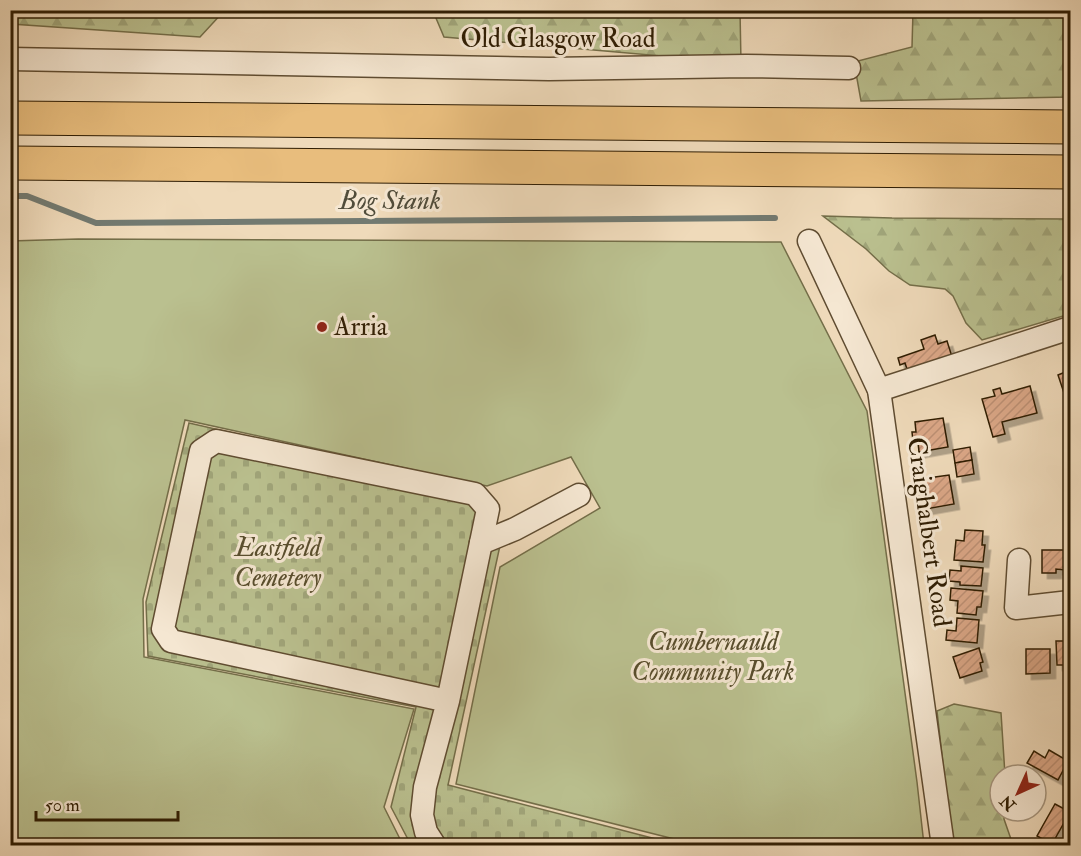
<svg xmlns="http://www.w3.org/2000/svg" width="1081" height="856" font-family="'IM FELL Double Pica',serif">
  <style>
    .forest { fill: url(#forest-firs); stroke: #746e49; stroke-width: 1.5 }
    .cemetery { fill: url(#cemetery-stones); stroke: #746e49; stroke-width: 1.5 }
    .park { fill: #bac08f; stroke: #746e49; stroke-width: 1.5 }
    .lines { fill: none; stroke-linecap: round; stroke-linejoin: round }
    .stream { stroke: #727a71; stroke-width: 6 }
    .building { fill: url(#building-hatch); stroke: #2f1d03; stroke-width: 1.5; filter: url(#shadow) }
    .minor-casing { stroke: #5f4c31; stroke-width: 25 }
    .highway-casing { stroke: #2f1d03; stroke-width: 35 }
    .minor { stroke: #f5e7d2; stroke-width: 22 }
    .highway { stroke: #e8bd7d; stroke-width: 33 }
    .poi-dot { fill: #8f2418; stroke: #f5e7d2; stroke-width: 2 }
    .labels { text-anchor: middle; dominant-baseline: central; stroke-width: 6; stroke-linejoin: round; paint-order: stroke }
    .street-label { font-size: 26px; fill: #2f1d03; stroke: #f5e7d2 }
    .poi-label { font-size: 26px; fill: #2f1d03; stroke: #f5e7d2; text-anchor: start }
    .park-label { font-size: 26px; font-style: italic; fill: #594e2d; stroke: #f5e7d2 }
    .water-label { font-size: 27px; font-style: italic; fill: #504c3a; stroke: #f5e7d2 }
  </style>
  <defs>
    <pattern id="forest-firs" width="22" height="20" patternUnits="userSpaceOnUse" patternTransform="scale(1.5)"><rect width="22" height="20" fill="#bac08f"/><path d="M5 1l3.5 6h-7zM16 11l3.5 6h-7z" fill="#a0a57a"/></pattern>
    <pattern id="cemetery-stones" width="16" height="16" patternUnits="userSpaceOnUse" patternTransform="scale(1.5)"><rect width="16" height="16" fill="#bac08f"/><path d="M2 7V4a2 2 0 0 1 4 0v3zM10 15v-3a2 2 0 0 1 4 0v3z" fill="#a0a57a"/></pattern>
    <pattern id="building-hatch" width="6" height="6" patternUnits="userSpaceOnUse" patternTransform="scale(1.5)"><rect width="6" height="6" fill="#dba787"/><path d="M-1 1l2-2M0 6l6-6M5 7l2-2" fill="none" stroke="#bc8f73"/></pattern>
    <filter id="shadow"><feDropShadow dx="5.5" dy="5.5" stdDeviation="0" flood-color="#0004"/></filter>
  </defs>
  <rect width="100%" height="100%" fill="#efdaba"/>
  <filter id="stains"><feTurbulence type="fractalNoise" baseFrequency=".00333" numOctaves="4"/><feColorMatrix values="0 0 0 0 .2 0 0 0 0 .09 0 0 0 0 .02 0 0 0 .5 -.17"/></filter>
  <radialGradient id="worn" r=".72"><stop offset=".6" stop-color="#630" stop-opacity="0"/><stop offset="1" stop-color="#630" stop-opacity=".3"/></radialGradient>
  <g class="forest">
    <polygon points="10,11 11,10 224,11 200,37 11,24"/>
    <polygon points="433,11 740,11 741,63 444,37"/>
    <polygon points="913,11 1070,11 1070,97 861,101 854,62 912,47"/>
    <polygon points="823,216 892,218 1070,219 1070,314 982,340 966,323 953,296 945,289 910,285 889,271 866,249"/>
    <polygon points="954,704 1001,713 1005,775 1000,775 1000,811 1004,811 1004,819 1013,845 952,845 937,711"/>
  </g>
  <polygon class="cemetery" points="189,423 485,490 501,541 448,785 679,845 411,845 391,807 416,707 148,656 146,602"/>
  <polygon class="park" points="78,239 781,242 867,411 917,782 924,845 698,845 456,784 500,567 600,508 571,457 487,486 185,420 143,599 144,657 414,709 384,807 403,845 11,845 10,241"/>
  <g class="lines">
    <polyline class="stream" points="10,196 27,196 96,223 775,218"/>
  </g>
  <g class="building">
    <polygon points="935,335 938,344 947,341 953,360 909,375 905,363 900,365 898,358 924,349 921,340"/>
    <polygon points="1070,370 1070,394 1065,396 1058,375"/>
    <polygon points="1030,386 1037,413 1002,422 1005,434 993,437 982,399 995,396 993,390 1000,388 1002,394"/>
    <polygon points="943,418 948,447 919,452 918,441 913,441 912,432 916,432 915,422"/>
    <polygon points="970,447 972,460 955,463 953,450"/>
    <polygon points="972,460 974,474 957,477 955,463"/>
    <polygon points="949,475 954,504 926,509 924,498 919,499 918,490 923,489 921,479"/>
    <polygon points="965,530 983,531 982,545 985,545 983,562 954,560 956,540 964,541"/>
    <polygon points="1042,550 1065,550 1065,570 1056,569 1056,573 1042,573"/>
    <polygon points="961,566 983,568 981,586 960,585 960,582 949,581 950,570 961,571"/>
    <polygon points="951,588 983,591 981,607 977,607 976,615 957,613 958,601 950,600"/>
    <polygon points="957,618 979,620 977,643 946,640 947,630 956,631"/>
    <polygon points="1056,641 1069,641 1070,665 1057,665"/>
    <polygon points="979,648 983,662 980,663 982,671 960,678 953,657"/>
    <polygon points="1026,649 1050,649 1050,673 1026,674"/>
    <polygon points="1049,750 1068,761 1058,780 1027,763 1034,751 1045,758"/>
    <polygon points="1055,804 1070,812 1052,844 1037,836"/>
  </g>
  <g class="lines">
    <defs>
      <g id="minor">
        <polyline points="10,59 549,69 746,66 849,68"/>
        <polyline points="809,241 879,390 943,846"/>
        <polyline points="879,390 1070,328"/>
        <polyline points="481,543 515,529 579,495"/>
        <polyline points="1019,560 1016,608 1070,602"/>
        <polyline points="435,846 426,832 422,815 425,787 448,701 488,509 475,494 216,441 201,451 163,629 171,641 448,701"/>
      </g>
      <g id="highway">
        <polyline points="10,118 1070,127"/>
        <polyline points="10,163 1070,172"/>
      </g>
    </defs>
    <use href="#minor" class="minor-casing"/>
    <use href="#highway" class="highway-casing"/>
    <use href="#minor" class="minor"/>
    <use href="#highway" class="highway"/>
  </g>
  <circle class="poi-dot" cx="322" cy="327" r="6"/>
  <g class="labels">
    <g class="street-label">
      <text x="558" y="39">Old Glasgow Road</text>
      <text transform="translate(929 532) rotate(82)">Craighalbert Road</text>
    </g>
    <g class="poi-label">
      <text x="334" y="327">Arria</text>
    </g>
    <g class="park-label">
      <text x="278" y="548">Eastfield<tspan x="278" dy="30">Cemetery</tspan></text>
      <text x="713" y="642">Cumbernauld<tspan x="713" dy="30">Community Park</tspan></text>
    </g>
    <g class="water-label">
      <text x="390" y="200">Bog Stank</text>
    </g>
  </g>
  <rect width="1081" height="856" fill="none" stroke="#efdaba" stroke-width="36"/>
  <rect x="12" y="12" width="1057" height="832" fill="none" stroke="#2f1d03" stroke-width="3"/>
  <rect x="18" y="18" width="1045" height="820" fill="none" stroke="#2f1d03" stroke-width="1.5"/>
  <g transform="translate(1018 793) rotate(225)"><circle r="28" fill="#f5e7d2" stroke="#a6967f" stroke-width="1.5"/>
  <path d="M0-4.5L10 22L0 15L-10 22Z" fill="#8f2418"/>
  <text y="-9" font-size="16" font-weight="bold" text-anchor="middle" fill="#2f1d03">N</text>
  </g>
  <path d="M36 811v9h142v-9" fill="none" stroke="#2f1d03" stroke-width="3"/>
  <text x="45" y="811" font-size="18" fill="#2f1d03" stroke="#f5e7d2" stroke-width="4.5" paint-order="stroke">50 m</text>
  <rect width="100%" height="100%" filter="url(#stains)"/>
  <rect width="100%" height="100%" fill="url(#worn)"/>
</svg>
